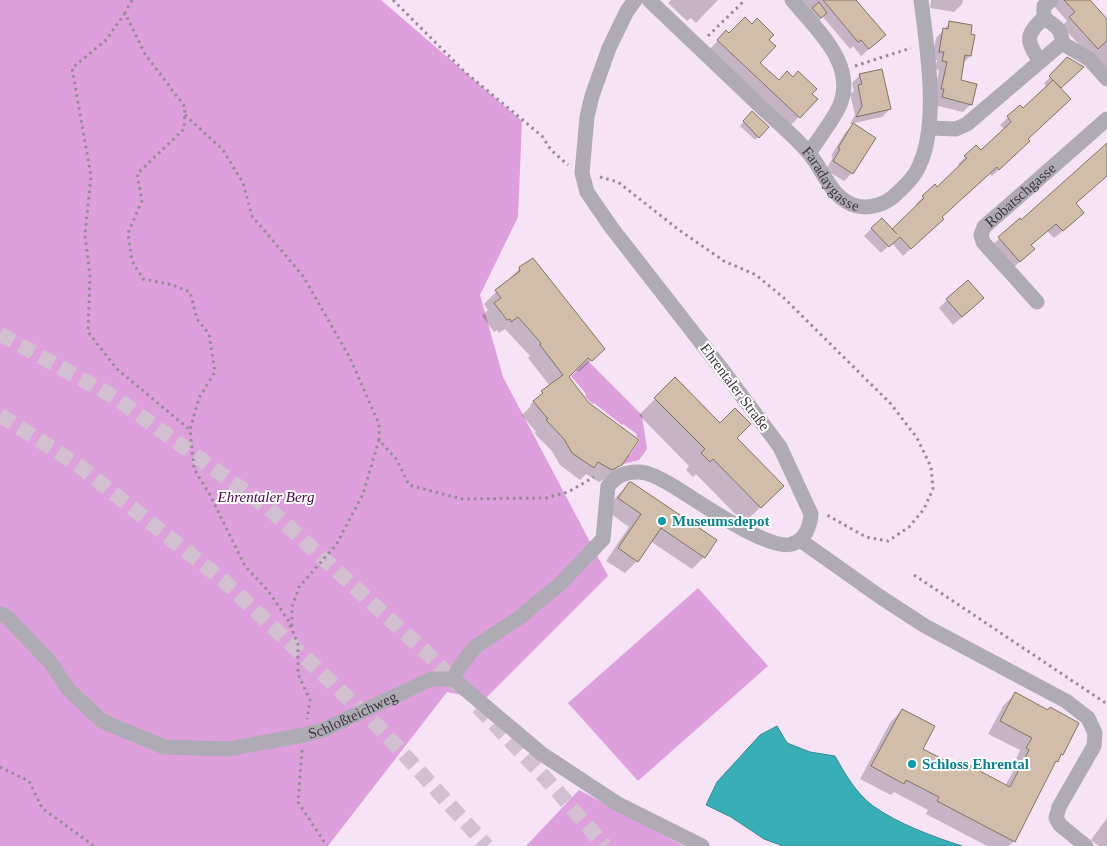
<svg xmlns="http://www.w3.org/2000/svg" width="1107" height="846" font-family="Georgia,serif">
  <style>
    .green { fill: #dea0dc }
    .water { fill: #38aeb7; stroke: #398a92 }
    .shadow { fill: #0003 }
    .building { fill: #d0beab; stroke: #847361 }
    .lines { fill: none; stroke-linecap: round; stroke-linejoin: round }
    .highway-tunnel { stroke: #d2c0d1; stroke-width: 15; stroke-dasharray: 15 8; stroke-linecap: butt }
    .path { stroke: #978a97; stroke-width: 3; stroke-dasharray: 2.5 4; stroke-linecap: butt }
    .minor { stroke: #afabb5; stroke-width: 15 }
    .culture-dot { fill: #0f9aa8; stroke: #fff; stroke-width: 2 }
    .labels { text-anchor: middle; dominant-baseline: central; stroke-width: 4; stroke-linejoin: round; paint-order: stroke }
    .street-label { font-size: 15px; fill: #3c353c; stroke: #fff }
    .park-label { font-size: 15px; font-style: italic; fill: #49054a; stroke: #fff }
    .culture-label { font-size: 15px; font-weight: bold; fill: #0d838f; stroke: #fff; text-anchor: start }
  </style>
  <rect width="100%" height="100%" fill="#f7e3f6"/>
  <g class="green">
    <polygon points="0,0 381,0 522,121 518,217 480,295 503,377 608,576 485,699 447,692 328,846 0,846"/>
    <polygon points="588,361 642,415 647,449 639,460 616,466 626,453 630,455 640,440 636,436 637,434 623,424 622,425 594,403 592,404 585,396 586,394 571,376"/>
    <polygon points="698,588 768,666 638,781 568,703"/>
    <polygon points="579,790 684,846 526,846"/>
  </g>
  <path class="water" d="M777,726L787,743L810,752L835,756C845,774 856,793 873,806C899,824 931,836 962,846H783L764,839L731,817L706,805L717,782L760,735Z"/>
  <g class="shadow">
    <polygon points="671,0 718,0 696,23 691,18 687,21 668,3"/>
    <polygon points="799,0 854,0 877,42 861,56 853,46 850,49 823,17 813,25"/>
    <polygon points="931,0 963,0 962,4 954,12 930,8"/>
    <polygon points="1049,0 1089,0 1107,21 1107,70 1092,59 1062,26 1067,21"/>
    <polygon points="950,23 970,56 963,63 959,81 971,104 963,112 934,105 934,97 939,70 935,69 937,60 932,59 936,38"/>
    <polygon points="726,32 729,35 768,40 758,63 779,82 810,94 816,99 791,125 710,49"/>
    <polygon points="1067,58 1082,68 1059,89 1021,149 992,176 989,173 940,218 935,226 903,256 892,243 881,253 864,236 872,228 892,230 918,206 916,204 923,197 936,188 960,166 958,164 976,147 981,152 1005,130 1000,125 1020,106 1023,110 1047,87 1044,83 1053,74 1051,73"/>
    <polygon points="860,75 890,109 882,117 850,124 855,115 850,94 854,91 852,83"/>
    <polygon points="752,113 768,127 755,140 740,126"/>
    <polygon points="853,125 852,173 844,181 826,170 833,157 831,156 845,133"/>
    <polygon points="1107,144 1107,175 1075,204 1075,221 1054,238 1047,231 1030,246 1025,257 1011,270 991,246 1020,220 1021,221"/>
    <polygon points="520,268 603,349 579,372 575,370 567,377 621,464 608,477 599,482 586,474 580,480 560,465 552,451 534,433 536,432 522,415 531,406 530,405 550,386 528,358 530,356 505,329 499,333 497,330 494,332 482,316 488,310 484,304"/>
    <polygon points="947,300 975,306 953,325 939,308"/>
    <polygon points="675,379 782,486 744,523 696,474 693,477 686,470 689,466 639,415"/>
    <polygon points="629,484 704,557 692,569 650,541 637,561 625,573 606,561 629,527 607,511 617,496"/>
    <polygon points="1015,694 1062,754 1053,765 1014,841 1009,846 987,846 926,814 928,810 894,792 891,795 860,779 890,723 902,710 921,750 954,767 959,761 1005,786 1018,762 1015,761 1020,750 988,734 1003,706"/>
    <polygon points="1107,818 1107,846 1099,846 1091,840"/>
  </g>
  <g class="building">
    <polygon points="823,0 856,0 886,35 869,49 861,40 858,42"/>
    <polygon points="1064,0 1090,0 1107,19 1107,41 1098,49 1069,17 1075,12"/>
    <polygon points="819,2 827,13 821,18 812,8"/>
    <polygon points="745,17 752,24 757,18 774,35 769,40 776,46 760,63 779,80 787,71 793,77 798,71 817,89 812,94 818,99 800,118 717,40 726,30 729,33"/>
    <polygon points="949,21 972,25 971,34 975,35 971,56 965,55 961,80 977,84 972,105 942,97 944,89 941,89 947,62 942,61 944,52 939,52 943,28 948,29"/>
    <polygon points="1067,57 1084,67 1061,88 1049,76"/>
    <polygon points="882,69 891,109 856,117 862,106 858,85 862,84 859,74"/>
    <polygon points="1053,80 1071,99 1028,139 1030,141 999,170 997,167 942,217 944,219 911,249 900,237 889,247 871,228 882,218 897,234 892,229 924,198 922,196 935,184 937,187 967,158 964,156 976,145 981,150 1011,122 1007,116 1020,105 1023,108"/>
    <polygon points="752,111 769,127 759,138 743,121"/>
    <polygon points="853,123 876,138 853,174 833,161 840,149 838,148"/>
    <polygon points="1107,143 1107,176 1076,203 1084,213 1063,231 1056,224 1031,245 1035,249 1020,262 998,237 1020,218 1021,220"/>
    <polygon points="533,258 605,349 592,361 588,358 569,377 589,403 639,440 622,465 612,470 598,462 594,468 572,453 564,439 546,420 548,419 533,401 543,393 541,391 563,375 540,345 541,343 518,317 511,322 510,319 507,320 494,303 501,298 495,290 520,271 519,267"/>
    <polygon points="968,280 984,298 962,317 946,299"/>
    <polygon points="675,377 720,423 735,408 751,424 737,438 784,486 761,508 713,459 710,462 701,453 705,449 654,398"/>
    <polygon points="629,482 631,482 717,540 705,558 661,528 638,562 618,548 641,514 618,498"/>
    <polygon points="1015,692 1048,710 1050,707 1079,723 1063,755 1061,754 1058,762 1056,761 1015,842 937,801 939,797 906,780 904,784 871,766 902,709 935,726 923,749 956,766 959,760 1010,787 1029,750 1026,748 1032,738 1000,721"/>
  </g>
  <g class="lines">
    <g class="highway-tunnel">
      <polyline points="0,334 116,398 268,508 430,656 459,686"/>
      <polyline points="0,415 78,465 224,581 383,731 487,846"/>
      <polyline points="478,707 551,784 605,846"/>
    </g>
    <g class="path">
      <polyline points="132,0 125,13 145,54 185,107 184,129 137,174 142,201 128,233 132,261 143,279 173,285 190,292 197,319 209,334 215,372 199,398 190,430 194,469 209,493 245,566 269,592 288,620 298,644 298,674 310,700 307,719"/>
      <polyline points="393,0 465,72 542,136 551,150 568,165"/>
      <polyline points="125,13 106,40 72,68 91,176 85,235 90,276 88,332 117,369 190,430"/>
      <polyline points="708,36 745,0"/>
      <polyline points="855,66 911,48"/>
      <polyline points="185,115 223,150 243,183 252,216 303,276 350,358 379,424 379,440"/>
      <polyline points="600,177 618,182 679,230 724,261 756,275 784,298 891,404 917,438 931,467 933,489 924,509 909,527 888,541 866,537 827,515"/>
      <polyline points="914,575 1107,704"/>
      <polyline points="292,626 292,607 299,587 336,545 363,494 379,440 397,460 409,485 462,499 546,498 568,492 594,477"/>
      <polyline points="302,750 298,802 327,846"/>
      <polyline points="0,767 29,781 42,808 94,846"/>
    </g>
    <g class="minor">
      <path id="s1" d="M649,0C685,34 720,68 756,102C773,119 793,134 808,152C823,169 829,194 851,204C864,210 882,206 893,197C902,189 910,182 916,172C941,129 927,48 921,0"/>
      <path d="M792,0C817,30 858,65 839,107C831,123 819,138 809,153"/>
      <polyline points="1044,18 1044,6 1051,0"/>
      <polyline points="1062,43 1089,59 1107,79"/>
      <path d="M1040,61C1026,42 1025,34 1044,18"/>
      <path d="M930,128L956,129L967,124L1062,43C1062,28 1055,26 1044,18"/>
      <path id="s2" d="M1037,302L983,242L981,235L984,227L1107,119"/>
      <polyline points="800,540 879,596 925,626 1066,701 1088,718 1095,733 1094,746 1059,807 1056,818 1060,825 1086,846"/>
      <path id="s3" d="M0,614L7,617L50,662L69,690L102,721L164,747L228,749L304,735L323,730L431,679H453L542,754L618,804L702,846"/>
      <path d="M453,679L460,666L475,647L520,617L560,584L603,539L608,486C617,476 624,472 638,472C650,472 663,480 673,486C695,499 769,552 792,544C805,540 810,527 811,514L780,447L724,372L611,227L587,192L582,173L587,117L592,96L609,48L627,11L635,0"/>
    </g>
  </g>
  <g class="culture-dot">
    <circle cx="662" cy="521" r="5"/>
    <circle cx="912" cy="764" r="5"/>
  </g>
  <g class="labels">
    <g class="street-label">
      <text stroke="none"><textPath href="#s1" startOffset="256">Faradaygasse</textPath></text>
      <text stroke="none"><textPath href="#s2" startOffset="145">Robatschgasse</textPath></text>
      <text transform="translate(735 387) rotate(53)">Ehrentaler Straße</text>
      <text stroke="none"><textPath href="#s3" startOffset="410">Schloßteichweg</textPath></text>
    </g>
    <g class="park-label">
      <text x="266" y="497">Ehrentaler Berg</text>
    </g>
    <g class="culture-label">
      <text x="672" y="521">Museumsdepot</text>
      <text x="922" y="764">Schloss Ehrental</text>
    </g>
  </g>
</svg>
